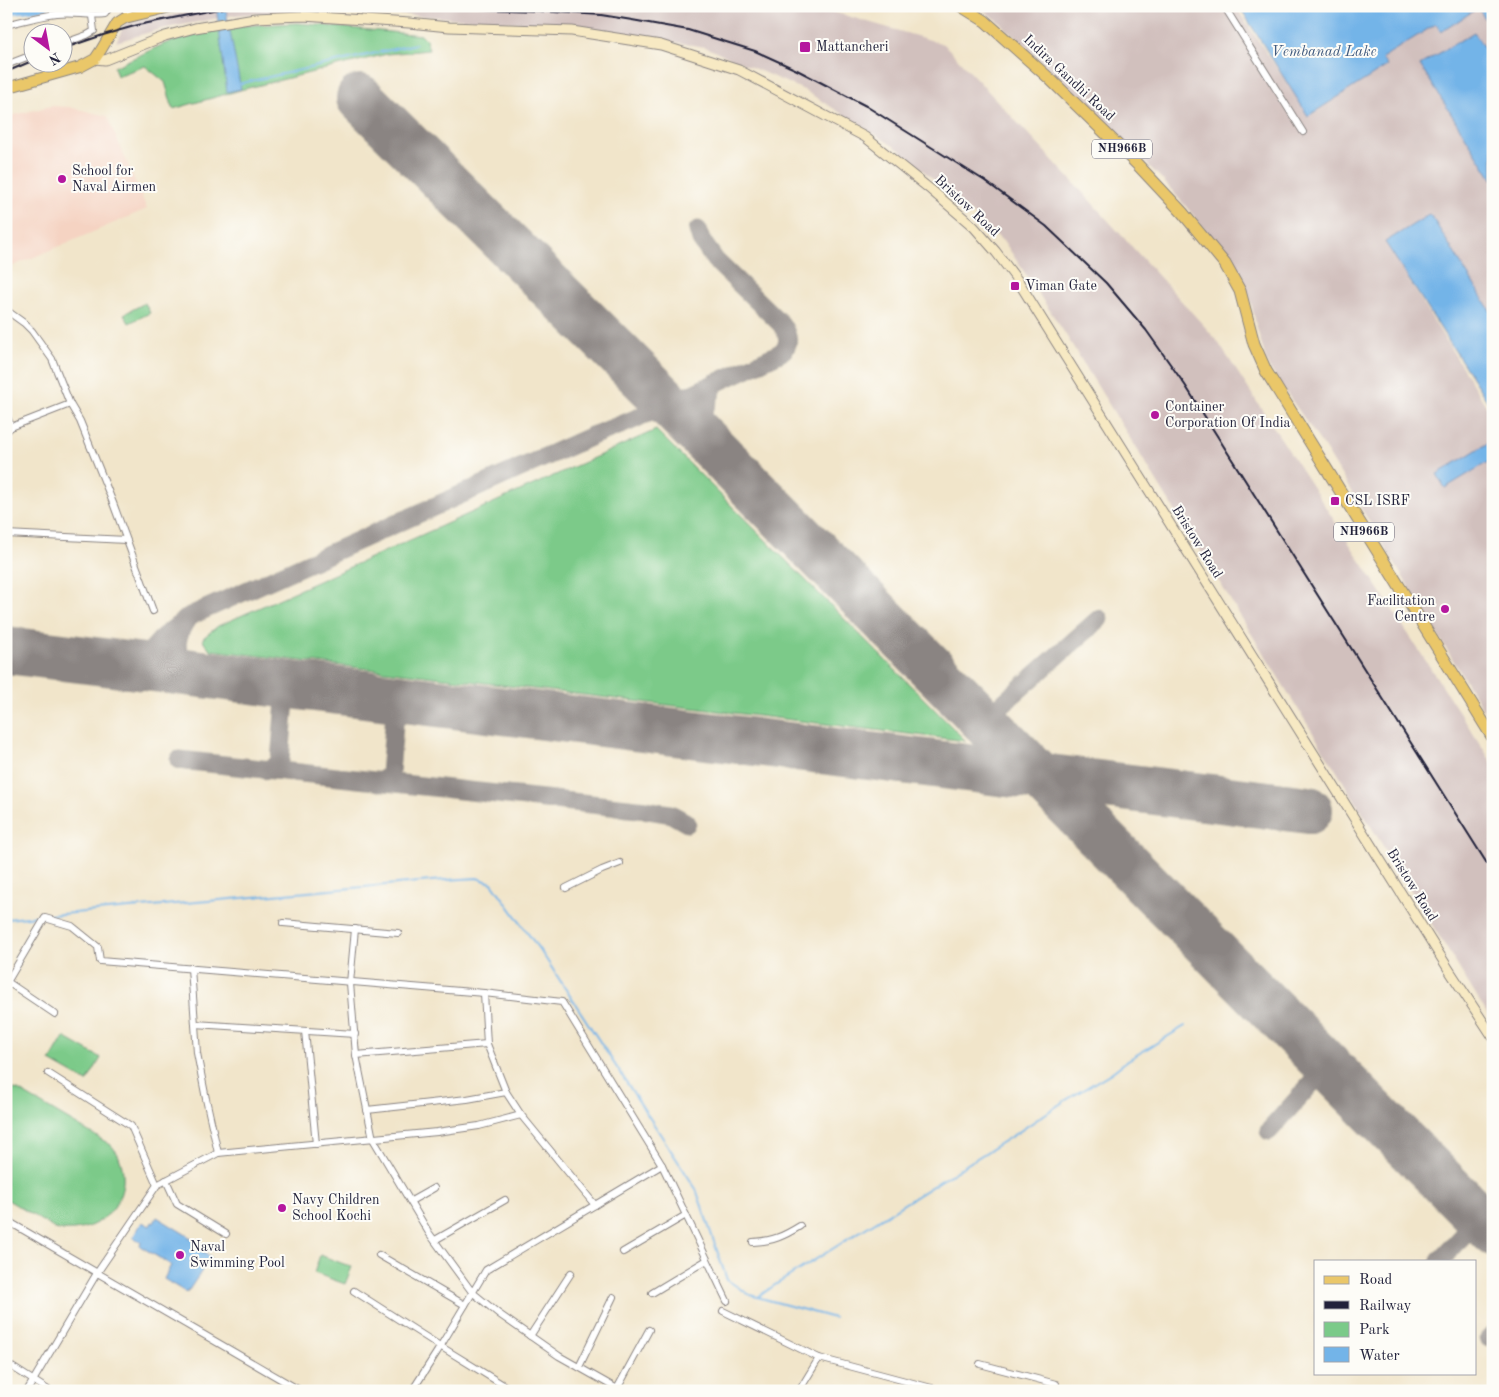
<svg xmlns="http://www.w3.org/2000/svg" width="1499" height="1397" font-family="'Old Standard TT',serif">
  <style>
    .built { fill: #f5d3c2 }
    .industrial { fill: #d1c0bd }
    .green { fill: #7bca89; stroke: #4e7662 }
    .water { fill: #73b4e8; stroke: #4a6b92 }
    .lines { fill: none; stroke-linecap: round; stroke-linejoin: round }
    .stream { stroke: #73b4e8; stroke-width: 2 }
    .canal { stroke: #73b4e8; stroke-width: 8 }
    .taxiway { stroke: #8a8482; stroke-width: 19 }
    .runway { stroke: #8a8482; stroke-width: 48 }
    .street-casing { stroke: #8a8482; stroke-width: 8 }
    .secondary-casing { stroke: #8a8482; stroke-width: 11 }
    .primary-casing { stroke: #8a8482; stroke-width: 12 }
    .highway-casing { stroke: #8a8482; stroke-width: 13 }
    .street { stroke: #fff; stroke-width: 6 }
    .secondary { stroke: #f7e9c3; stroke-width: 9 }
    .primary { stroke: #eac769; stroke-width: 10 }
    .highway { stroke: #eac769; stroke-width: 11 }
    .rail { stroke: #22223b; stroke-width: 2 }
    .poi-dot { fill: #b5179e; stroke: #fdfcf7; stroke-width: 2 }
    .labels { text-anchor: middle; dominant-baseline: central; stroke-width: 4; stroke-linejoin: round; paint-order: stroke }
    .shield { fill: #fdfcf7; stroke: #646373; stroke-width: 1 }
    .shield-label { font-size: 12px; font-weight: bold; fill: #22223b }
    .poi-label { font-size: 14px; fill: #22223b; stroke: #fdfcf7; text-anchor: start }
    .street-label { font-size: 14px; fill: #22223b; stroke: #fdfcf7 }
    .water-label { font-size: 15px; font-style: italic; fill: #425c80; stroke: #fdfcf7 }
  </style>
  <rect width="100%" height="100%" fill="#fdfcf7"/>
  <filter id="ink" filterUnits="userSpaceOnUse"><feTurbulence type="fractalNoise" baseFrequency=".02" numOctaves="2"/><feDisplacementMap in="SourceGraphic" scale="10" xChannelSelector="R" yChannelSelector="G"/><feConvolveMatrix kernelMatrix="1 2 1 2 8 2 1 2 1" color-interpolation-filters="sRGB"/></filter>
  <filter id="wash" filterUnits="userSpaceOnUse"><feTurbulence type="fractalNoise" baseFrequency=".0096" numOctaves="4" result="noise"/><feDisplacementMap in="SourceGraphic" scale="20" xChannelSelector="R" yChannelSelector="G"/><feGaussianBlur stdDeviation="1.12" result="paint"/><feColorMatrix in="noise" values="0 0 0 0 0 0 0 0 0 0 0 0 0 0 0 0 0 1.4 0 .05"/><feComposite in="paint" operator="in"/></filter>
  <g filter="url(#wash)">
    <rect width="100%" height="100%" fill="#f1e5ca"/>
    <polygon class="built" points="51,106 69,107 107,116 147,209 6,269 6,117"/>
    <g class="industrial">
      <polygon points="225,6 813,6 944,44 1073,182 1216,339 1493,764 1493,1023 1064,332 1005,243 900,150 804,90 705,47 582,27 318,9 235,15 161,29 116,42 126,22"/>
      <polygon points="978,6 1235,6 1309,116 1387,66 1382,58 1436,23 1442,31 1478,8 1493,31 1493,62 1474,32 1420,65 1493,180 1493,315 1430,215 1385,242 1493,417 1493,726 1326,450 1268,366 1258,332 1249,294 1226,256 1195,217 1161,178 1133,150 999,22"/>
    </g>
    <g class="green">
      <polygon points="298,23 421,35 426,40 429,50 387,54 244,89 173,109 165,82 145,66 117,76 114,67 164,44 197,34 235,26"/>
      <polygon points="145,303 150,313 129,323 124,314"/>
      <polygon points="656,430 966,741 211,650 204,643 203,638 218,626"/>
      <polygon points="64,1037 101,1058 87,1082 50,1061"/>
      <path d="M6,1087L18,1090L111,1145C114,1149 118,1153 119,1157C133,1191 111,1226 74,1230C69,1230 61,1231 55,1229C51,1227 46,1223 42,1221C30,1213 18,1206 6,1199Z"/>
      <polygon points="320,1255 352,1267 345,1284 314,1273"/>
    </g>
    <g class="water">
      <polygon points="216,6 225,6 241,89 227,92"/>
      <polygon points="1239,6 1493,6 1493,31 1478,8 1441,32 1436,24 1382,58 1387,66 1308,116"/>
      <polygon points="1474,32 1493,62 1493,180 1420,65"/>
      <polygon points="1430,214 1493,315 1493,410 1385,242"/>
      <polygon points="1493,440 1493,459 1445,488 1437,474"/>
      <polygon points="157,1217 206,1247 203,1252 211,1257 187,1293 164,1279 171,1265 140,1246 141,1242 133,1237 142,1222 150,1226 152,1222 154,1223"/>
    </g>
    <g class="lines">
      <g class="stream">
        <polyline points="238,84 416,44"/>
        <polyline points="6,919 431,881 477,878 492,883 546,959 696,1189 727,1280 750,1295 834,1318"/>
        <polyline points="758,1297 775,1285 1020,1131 1066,1100 1111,1073 1128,1060 1185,1026"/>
      </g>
      <g class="canal">
        <polyline points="77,6 92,9 104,6"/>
        <polyline points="6,11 45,6"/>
      </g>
      <g class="taxiway">
        <path d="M653,388L668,396L675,397L692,394L780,353C792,344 788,335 781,324L715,260L701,240L698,230"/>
        <path d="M646,414C659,409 668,410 680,416"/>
        <polyline points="695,431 715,383"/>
        <path d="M187,619C178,632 171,651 186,663C193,669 204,672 212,675"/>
        <path d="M105,662H129L140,659L147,655L164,636L190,616L594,435C607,430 653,415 657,403C659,398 656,393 653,388"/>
        <path d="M970,708C980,713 989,713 999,707L1099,619"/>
        <polyline points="999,737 995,719 999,707"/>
        <polyline points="179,760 647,810 671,814 687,823"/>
        <polyline points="266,770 275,767 280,760 285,701 283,691 276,683"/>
        <polyline points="379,782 385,779 390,773 395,713 393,704 386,697"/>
        <polyline points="1269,1131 1319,1075 1322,1067 1320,1060"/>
        <polyline points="1440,1261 1471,1227 1474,1220 1473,1212"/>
        <polyline points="1489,1338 1493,1334"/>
      </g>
      <g class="runway">
        <polyline points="360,98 653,388 1493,1232"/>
        <polyline points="6,650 1309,810"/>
      </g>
    </g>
  </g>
  <g filter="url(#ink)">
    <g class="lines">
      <defs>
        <g id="street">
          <polyline points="120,6 133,16"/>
          <polyline points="1224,6 1303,132"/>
          <path d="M6,25C23,21 39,16 57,14C73,12 89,16 105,14L110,6"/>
          <polyline points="62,44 87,35 94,31 92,16"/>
          <polyline points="6,65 32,55"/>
          <polyline points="6,310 24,323 32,331 52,359 70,404 80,421 113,503 153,611"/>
          <polyline points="6,414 11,427"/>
          <polyline points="6,432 11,427 70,404"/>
          <polyline points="6,534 126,540"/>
          <polyline points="566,888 602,870 620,863"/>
          <polyline points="283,923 398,933"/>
          <polyline points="355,929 350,983 356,1055 373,1139 429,1233 472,1292 499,1314 559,1356 621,1391"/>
          <polyline points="191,968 197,1053 206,1099 218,1153"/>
          <polyline points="6,981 55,1014"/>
          <polyline points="6,984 45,918 72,926 98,947 100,961 484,993 562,1002 662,1165 727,1301"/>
          <polyline points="484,993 487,1044 506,1092 521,1115 595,1205"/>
          <polyline points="195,1024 355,1034"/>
          <polyline points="305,1031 316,1144"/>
          <polyline points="356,1055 487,1044"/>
          <polyline points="48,1073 131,1126 157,1185"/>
          <polyline points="367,1110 467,1099 506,1092"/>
          <polyline points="166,1180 177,1204 226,1234"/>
          <polyline points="411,1201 434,1188"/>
          <polyline points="6,1220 301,1391"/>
          <polyline points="435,1240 505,1200"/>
          <path d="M753,1242C773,1241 784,1236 800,1226"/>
          <polyline points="623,1252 686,1215"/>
          <polyline points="379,1255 465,1305"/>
          <polyline points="354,1291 440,1346 513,1391"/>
          <polyline points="652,1293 707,1260"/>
          <polyline points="723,1311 819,1358 943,1391"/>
          <polyline points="530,1336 571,1273"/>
          <polyline points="6,1363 50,1391"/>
          <polyline points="980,1364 1056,1384"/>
          <polyline points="579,1367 613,1297"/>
          <polyline points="617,1389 649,1330"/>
          <polyline points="27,1391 97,1273 157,1185 218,1153 437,1132 479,1126 521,1115"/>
          <polyline points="412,1391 437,1352 486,1270 662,1165"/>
          <polyline points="799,1391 819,1358"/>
        </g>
        <polyline id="secondary" points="95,59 105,60 165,36 195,28 255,18 303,16 409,23 449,27 572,31 661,45 739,70 865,137 931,190 974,227 996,252 1018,281 1451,973 1493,1037"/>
        <polyline id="primary" points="6,88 80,67 95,59 101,50 117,23 125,18 133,16 175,6"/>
        <polyline id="highway" points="961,6 985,21 1050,79 1137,164 1182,212 1225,264 1240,291 1254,344 1266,371 1493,738"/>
      </defs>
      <use href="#street" class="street-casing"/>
      <use href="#secondary" class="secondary-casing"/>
      <use href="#primary" class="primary-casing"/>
      <use href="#highway" class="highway-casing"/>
      <use href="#street" class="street"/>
      <use href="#secondary" class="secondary"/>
      <use href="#primary" class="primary"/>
      <use href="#highway" class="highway"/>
      <g class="rail">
        <polyline points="391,6 539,11 601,15 632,20 688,30 723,41 755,51 797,70 866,106 985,181 1046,226 1106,283 1146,330 1185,385 1493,873"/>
        <polyline points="62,49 103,35 138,25 233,6"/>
        <polyline points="6,72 32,61"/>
      </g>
    </g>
  </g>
  <g class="poi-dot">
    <rect x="799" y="41" width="12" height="12" rx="2.5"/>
    <circle cx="62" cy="179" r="5"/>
    <rect x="1010" y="281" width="10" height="10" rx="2.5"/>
    <circle cx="1155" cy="415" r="5"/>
    <rect x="1330" y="496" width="10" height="10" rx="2.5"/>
    <circle cx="1445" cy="609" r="5"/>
    <circle cx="282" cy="1208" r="5"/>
    <circle cx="180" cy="1255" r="5"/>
  </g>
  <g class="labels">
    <g class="shield">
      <rect x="1092" y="139.5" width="60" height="19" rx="4"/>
      <rect x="1334" y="522.5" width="60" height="19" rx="4"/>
    </g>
    <g class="shield-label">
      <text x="1122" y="149">NH966B</text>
      <text x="1364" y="532">NH966B</text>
    </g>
    <g class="poi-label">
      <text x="816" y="47">Mattancheri</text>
      <text x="72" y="171">School for<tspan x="72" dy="16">Naval Airmen</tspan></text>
      <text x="1025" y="286">Viman Gate</text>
      <text x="1165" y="407">Container<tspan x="1165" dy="16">Corporation Of India</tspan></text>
      <text x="1345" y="501">CSL ISRF</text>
      <text x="1435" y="601" text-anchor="end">Facilitation<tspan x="1435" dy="16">Centre</tspan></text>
      <text x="292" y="1200">Navy Children<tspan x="292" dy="16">School Kochi</tspan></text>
      <text x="190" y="1247">Naval<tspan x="190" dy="16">Swimming Pool</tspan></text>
    </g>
    <g class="street-label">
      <text transform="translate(1069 78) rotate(43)">Indira Gandhi Road</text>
      <text transform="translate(967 206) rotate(43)">Bristow Road</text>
      <text transform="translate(1197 542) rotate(58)">Bristow Road</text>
      <text transform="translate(1412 885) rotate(58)">Bristow Road</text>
    </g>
    <g class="water-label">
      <text x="1324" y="52">Vembanad Lake</text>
    </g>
  </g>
  <rect width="1499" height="1397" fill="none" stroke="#fdfcf7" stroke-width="25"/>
  <rect x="1314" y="1260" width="162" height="115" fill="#fdfcf7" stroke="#a5a5ac"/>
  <rect x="1324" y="1276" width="25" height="8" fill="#eac769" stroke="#a5a5ac"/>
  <text x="1359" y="1284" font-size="15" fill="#22223b">Road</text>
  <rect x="1324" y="1301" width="25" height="8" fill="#22223b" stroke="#a5a5ac"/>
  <text x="1359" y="1310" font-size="15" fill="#22223b">Railway</text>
  <rect x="1324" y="1322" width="25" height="15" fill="#7bca89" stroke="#a5a5ac"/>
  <text x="1359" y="1334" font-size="15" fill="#22223b">Park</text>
  <rect x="1324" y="1347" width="25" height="15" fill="#73b4e8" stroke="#a5a5ac"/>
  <text x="1359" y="1360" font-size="15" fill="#22223b">Water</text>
  <g transform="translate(48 48) rotate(148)"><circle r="24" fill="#fdfcf7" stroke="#a5a5ac"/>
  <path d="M0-4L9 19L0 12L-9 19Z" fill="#b5179e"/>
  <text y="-8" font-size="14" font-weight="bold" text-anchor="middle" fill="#22223b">N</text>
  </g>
</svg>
